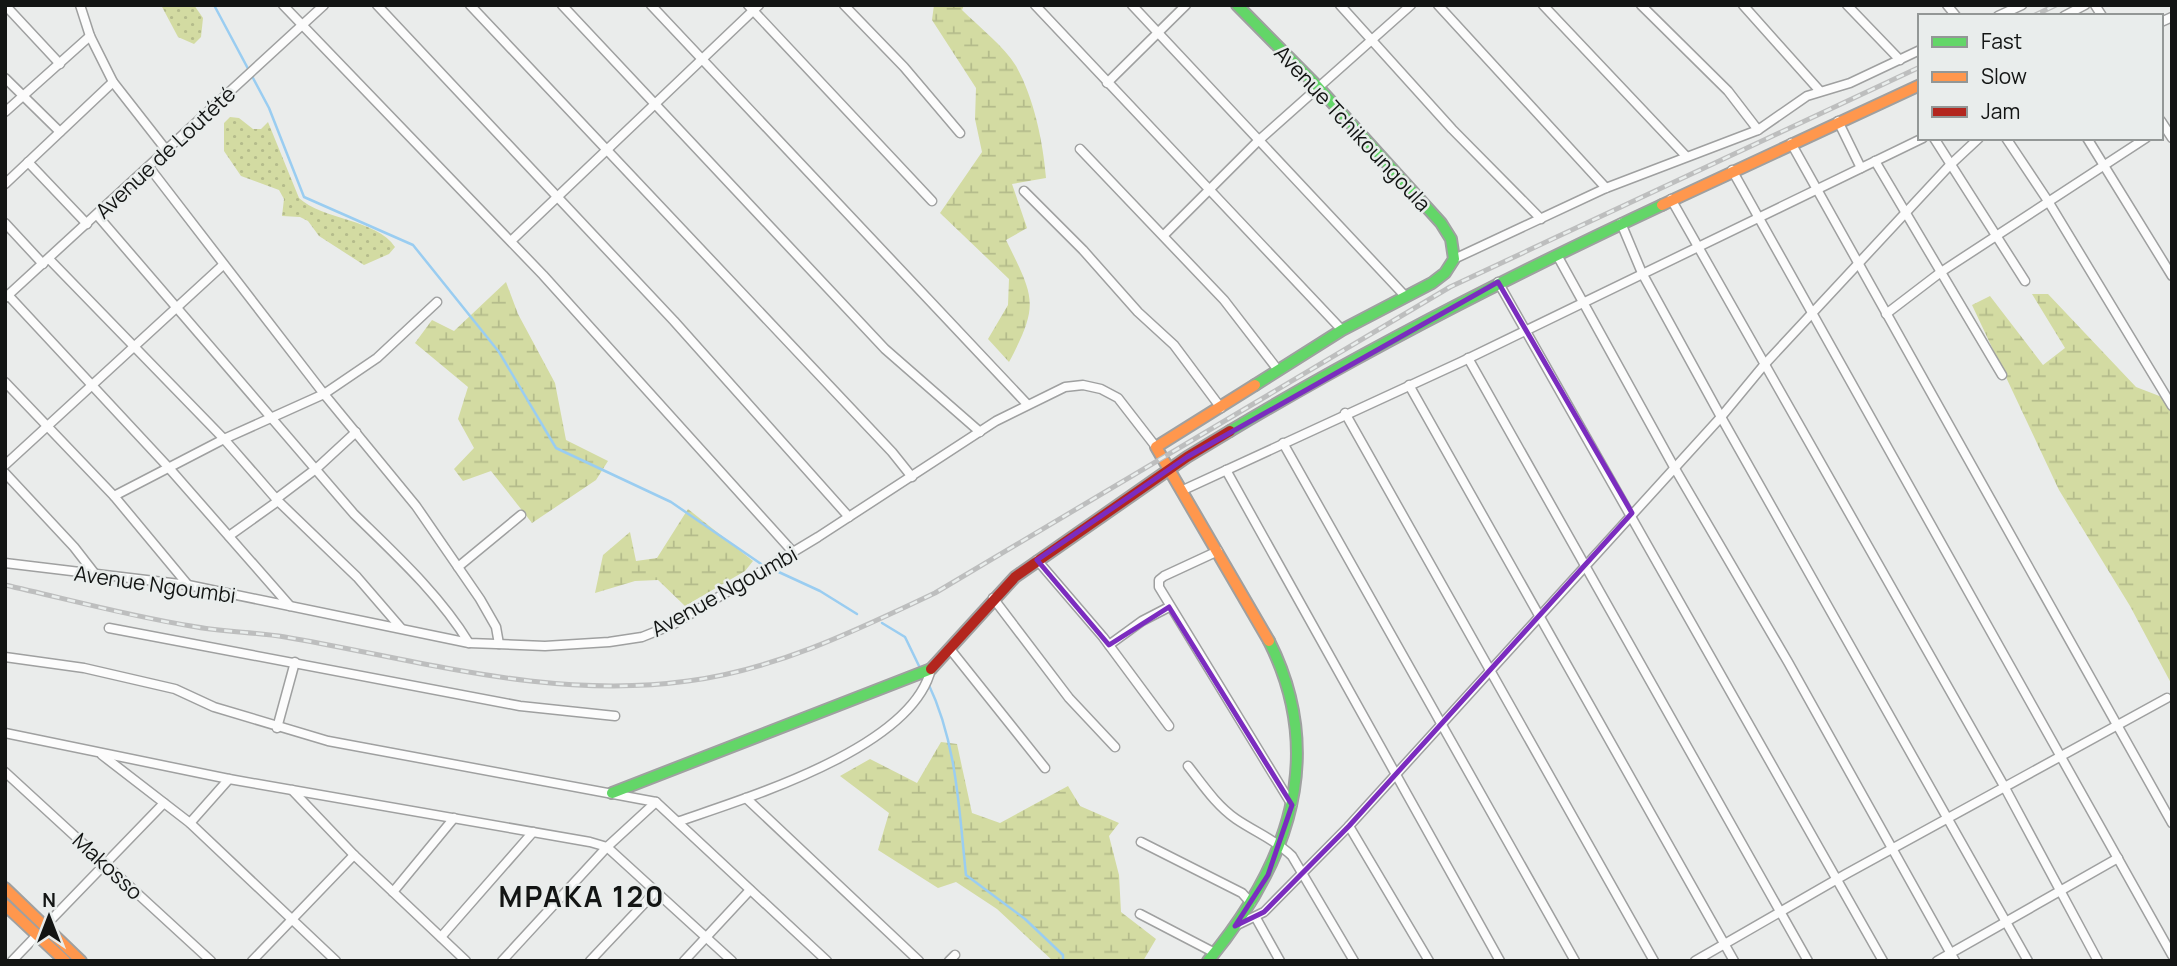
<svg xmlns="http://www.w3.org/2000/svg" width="2177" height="966" font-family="Manrope,sans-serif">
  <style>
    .grass { fill: url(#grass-dots) }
    .wetland { fill: url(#wetland-marsh) }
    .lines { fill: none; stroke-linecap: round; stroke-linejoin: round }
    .stream { stroke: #9acdf1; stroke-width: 2.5 }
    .street-casing { stroke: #9fa0a0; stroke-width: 11 }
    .fast-casing { stroke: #9fa0a0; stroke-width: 14 }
    .slow-casing { stroke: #9fa0a0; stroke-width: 14 }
    .jam-casing { stroke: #9fa0a0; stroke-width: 14 }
    .street { stroke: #fcfcfc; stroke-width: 8 }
    .fast { stroke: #63d668; stroke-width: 10 }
    .slow { stroke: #ff974d; stroke-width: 10 }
    .jam { stroke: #b3261e; stroke-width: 10 }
    .rail-casing { stroke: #bdbebe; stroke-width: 5 }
    .rail { stroke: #e9edec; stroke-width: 2.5; stroke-dasharray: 8; stroke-linecap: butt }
    .marked { fill: none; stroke: #7b2cbf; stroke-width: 5; stroke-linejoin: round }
    .labels { text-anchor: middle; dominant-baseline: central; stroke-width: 5; stroke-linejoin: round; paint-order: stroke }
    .street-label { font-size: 21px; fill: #131514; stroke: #e9edec }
    .district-label { font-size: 28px; font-weight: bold; letter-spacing: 2px; fill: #131514; stroke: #e9edec }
  </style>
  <defs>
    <pattern id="grass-dots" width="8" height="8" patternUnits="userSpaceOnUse" patternTransform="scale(1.75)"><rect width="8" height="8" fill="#d3dba2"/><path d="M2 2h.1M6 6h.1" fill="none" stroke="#b4bb8b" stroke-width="1.8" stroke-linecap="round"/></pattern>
    <pattern id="wetland-marsh" width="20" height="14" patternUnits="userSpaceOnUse" patternTransform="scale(1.75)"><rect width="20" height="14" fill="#d3dba2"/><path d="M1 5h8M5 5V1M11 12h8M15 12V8" fill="none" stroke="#b4bb8b"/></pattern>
  </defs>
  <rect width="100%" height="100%" fill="#eaeceb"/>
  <g class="grass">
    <polygon points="161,5 194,5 203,18 201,37 194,44 178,37"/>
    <path d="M230,117L239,118L253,129H261L268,122L299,198C322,220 377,219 395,247L389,254L364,265L319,236L308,221L300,217L282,216L284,199L279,190L241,176L224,151V123Z"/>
  </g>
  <g class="wetland">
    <path d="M934,5H964L962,10C979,27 1004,46 1016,66C1034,98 1043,142 1046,178L1012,184L1027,228L1006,240C1034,297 1040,304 1009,362L988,339L1008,305L1009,279L940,213L982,152L975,119L976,88L932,20Z"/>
    <polygon points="506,282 518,314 555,383 566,440 608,461 596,480 532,523 491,471 463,481 454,469 474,448 458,419 468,387 415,343 432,320 454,331"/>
    <polygon points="2032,294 2048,294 2136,387 2162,397 2172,412 2172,685 2130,606 2059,490 1972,305 1990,296 2043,365 2065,348"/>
    <polygon points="688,509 753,561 745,571 685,606 658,580 635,581 595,593 603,555 630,532 636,561 657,558"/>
    <polygon points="941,742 957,744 972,813 1000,823 1068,786 1080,806 1119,823 1109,836 1119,875 1121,912 1156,939 1143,961 1053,961 997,909 956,882 938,888 878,850 889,813 840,776 870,759 917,783"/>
  </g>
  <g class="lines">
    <g class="stream">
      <polyline points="214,5 269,108 304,197 413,245 499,352 556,448 671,502 764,566"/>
      <polyline points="770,568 820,591 857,614"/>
      <polyline points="882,623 905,637 920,668"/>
      <path d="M928,683C957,743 959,810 966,875L1025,919L1063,955V961"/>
    </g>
    <defs>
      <g id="street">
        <polyline points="5,5 60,64"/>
        <polyline points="80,5 90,36 113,82 167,151"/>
        <polyline points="283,5 543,275 793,552"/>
        <polyline points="377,5 674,321 849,517"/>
        <polyline points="470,5 892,452 912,477"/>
        <polyline points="562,5 885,349 980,432"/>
        <polyline points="651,5 1027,404"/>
        <polyline points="748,5 932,201"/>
        <polyline points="844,5 904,67 960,133"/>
        <polyline points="1035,5 1342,330"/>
        <polyline points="1132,5 1406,297"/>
        <polyline points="1340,5 1452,129 1541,219"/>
        <polyline points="1438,5 1606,188"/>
        <polyline points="1543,5 1685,155"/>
        <polyline points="1641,5 1728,91 1758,130"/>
        <polyline points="1743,5 1819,90"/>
        <polyline points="1847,5 1900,60"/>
        <polyline points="1947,5 1956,16"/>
        <polyline points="2095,5 2102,16"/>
        <polyline points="1998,16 2022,5"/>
        <polyline points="2064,16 2085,5"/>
        <polyline points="2161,22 2172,17"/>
        <polyline points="5,78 60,132"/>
        <polyline points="1107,83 1186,5"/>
        <polyline points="5,112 90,36"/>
        <polyline points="1838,121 1861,168"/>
        <polyline points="2161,121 2172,138"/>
        <polyline points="1934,138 2025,281"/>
        <polyline points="2006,138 2048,201 2172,406"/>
        <polyline points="2087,138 2172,276"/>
        <polyline points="1791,143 2172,823"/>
        <polyline points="1080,149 1224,300 1278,370"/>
        <polyline points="1875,161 2002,375"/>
        <polyline points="28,162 87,224"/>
        <polyline points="149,167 324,394 416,506 480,599 496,627 499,644"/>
        <polyline points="1732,170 2172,955"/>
        <polyline points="5,184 113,82"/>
        <polyline points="1024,191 1083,250 1138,312 1174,345 1221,408"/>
        <polyline points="1671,199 2004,786 2098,961"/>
        <path d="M97,215L354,514C395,554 439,594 469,643"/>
        <polyline points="5,223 43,264"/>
        <polyline points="1621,223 1642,273 1721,417 2028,961"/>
        <polyline points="1164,235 1258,141 1411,5"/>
        <polyline points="511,241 759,5"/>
        <polyline points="1557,255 1674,467 1788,662 1955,961"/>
        <polyline points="49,259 224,439 278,501 357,577 401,628"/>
        <polyline points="1454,259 1606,188 1758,130 1807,96 1850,83 1920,50"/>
        <polyline points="1498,282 1883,961"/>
        <polyline points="8,295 169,468 290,606"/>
        <polyline points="5,298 324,5"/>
        <polyline points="1886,314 1941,272 2146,138"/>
        <polyline points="1468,358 1808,961"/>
        <polyline points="5,382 114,496 188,585"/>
        <polyline points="1409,385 1734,961"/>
        <polyline points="1345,413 1654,961"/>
        <polyline points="1283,443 1575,961"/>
        <polyline points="5,465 223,265"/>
        <polyline points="1226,470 1500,961"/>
        <polyline points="5,473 74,547 95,574"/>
        <polyline points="1181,491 1461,362 1923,138"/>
        <polyline points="114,496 224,439 324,394 377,358 437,302"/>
        <polyline points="276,499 317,468 356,432"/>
        <polyline points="229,536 278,501"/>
        <polyline points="1218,551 1164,576 1159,580 1159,587 1292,805"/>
        <polyline points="1037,560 1103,637 1169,726"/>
        <polyline points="5,563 188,585 469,643 545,646 609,642 642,637 672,625 818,537 996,421 1065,387 1083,385 1101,389 1118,398 1156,447"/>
        <polyline points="458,567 521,515"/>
        <polyline points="993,598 1069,698 1115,747"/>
        <polyline points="109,628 520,706 615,716"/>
        <polyline points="1109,645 1142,621 1169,607"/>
        <polyline points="950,649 1045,768"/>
        <polyline points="5,657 84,668 175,689 214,707 328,741 656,802 827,961"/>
        <polyline points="277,728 295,662"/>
        <polyline points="5,733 229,779 590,842 607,847 732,961"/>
        <polyline points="102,755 190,823 336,961"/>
        <path d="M1188,766C1203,785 1216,805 1236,819C1255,832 1276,840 1292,856L1354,961"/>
        <polyline points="5,772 211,961"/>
        <polyline points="292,790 354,855 466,961"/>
        <polyline points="746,798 919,961"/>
        <path d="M680,821C749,797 912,748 931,669"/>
        <polyline points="190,823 229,779"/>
        <polyline points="1349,826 1429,961"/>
        <polyline points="1141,842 1242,893 1251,903"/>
        <polyline points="393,892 454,818"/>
        <polyline points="1140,914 1215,953"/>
        <polyline points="1256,918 1280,961"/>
        <polyline points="45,926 164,803"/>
        <polyline points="1235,926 1264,912 1349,826 1721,417 1764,365 1950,165 1979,138"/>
        <polyline points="441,937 533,832"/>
        <polyline points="12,961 37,935"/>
        <polyline points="252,961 354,855"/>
        <polyline points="502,961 607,847 656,802"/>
        <polyline points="590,961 656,891"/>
        <polyline points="684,961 750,890"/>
        <polyline points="949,961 955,955"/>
        <polyline points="1695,961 1846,874 2167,698"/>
        <polyline points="1937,961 2118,858"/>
      </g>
      <g id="fast">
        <polyline points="1237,5 1318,87 1441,223 1451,239 1454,259 1445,273 1432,283 1342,330 1255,385"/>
        <path d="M1230,431C1370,347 1514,274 1662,205"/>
        <polyline points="612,793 931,669"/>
        <path d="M1208,961C1287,866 1328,758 1269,641"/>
      </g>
      <g id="slow">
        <polyline points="1662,205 1920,85"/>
        <polyline points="1255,385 1156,447 1269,641"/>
        <polyline points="5,888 81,961"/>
        <polyline points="5,905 65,961"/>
      </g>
      <polyline id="jam" points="931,669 1015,577 1187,457 1230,431"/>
    </defs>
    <use href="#street" class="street-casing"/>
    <use href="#fast" class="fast-casing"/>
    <use href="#slow" class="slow-casing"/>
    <use href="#jam" class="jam-casing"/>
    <use href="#street" class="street"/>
    <use href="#fast" class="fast"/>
    <use href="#slow" class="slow"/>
    <use href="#jam" class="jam"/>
    <defs>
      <g id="rail">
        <polyline points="2033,16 2056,5"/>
        <path d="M5,585C67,599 129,616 191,626C222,632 254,632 285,637C419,660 550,700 688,681C775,670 857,630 935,593L1450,287L1920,67"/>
      </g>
    </defs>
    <use href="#rail" class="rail-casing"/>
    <use href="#rail" class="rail"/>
  </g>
  <path class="marked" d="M1498,282L1632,513L1349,826L1264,912L1235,926L1268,875L1292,805L1169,607L1109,645L1037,560L1187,457Z"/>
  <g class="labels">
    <g class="street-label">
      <text transform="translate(1353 128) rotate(47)">Avenue Tchikoungoula</text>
      <text transform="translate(165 152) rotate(-43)">Avenue de Loutété</text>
      <text transform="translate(155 584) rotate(8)">Avenue Ngoumbi</text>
      <text transform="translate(724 591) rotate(-29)">Avenue Ngoumbi</text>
      <text transform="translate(108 866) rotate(43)">Makosso</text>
    </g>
    <g class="district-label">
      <text x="582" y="896">MPAKA 120</text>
    </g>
  </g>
  <rect width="2177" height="966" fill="none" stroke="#131514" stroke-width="14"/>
  <rect x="1918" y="14" width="245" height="126" fill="#e9edec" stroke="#939796" stroke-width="2"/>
  <rect x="1932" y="37" width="35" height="10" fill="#63d668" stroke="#939796" stroke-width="2"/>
  <text x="1981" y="49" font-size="21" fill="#131514">Fast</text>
  <rect x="1932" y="72" width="35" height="10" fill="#ff974d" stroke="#939796" stroke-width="2"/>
  <text x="1981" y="84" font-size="21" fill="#131514">Slow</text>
  <rect x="1932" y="107" width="35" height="10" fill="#b3261e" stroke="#939796" stroke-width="2"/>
  <text x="1981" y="119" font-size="21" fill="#131514">Jam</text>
  <g transform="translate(49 917)" stroke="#e9edec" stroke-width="5" paint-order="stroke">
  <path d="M0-5L12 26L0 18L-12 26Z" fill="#131514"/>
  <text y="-10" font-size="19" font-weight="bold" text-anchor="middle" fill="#131514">N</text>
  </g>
</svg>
